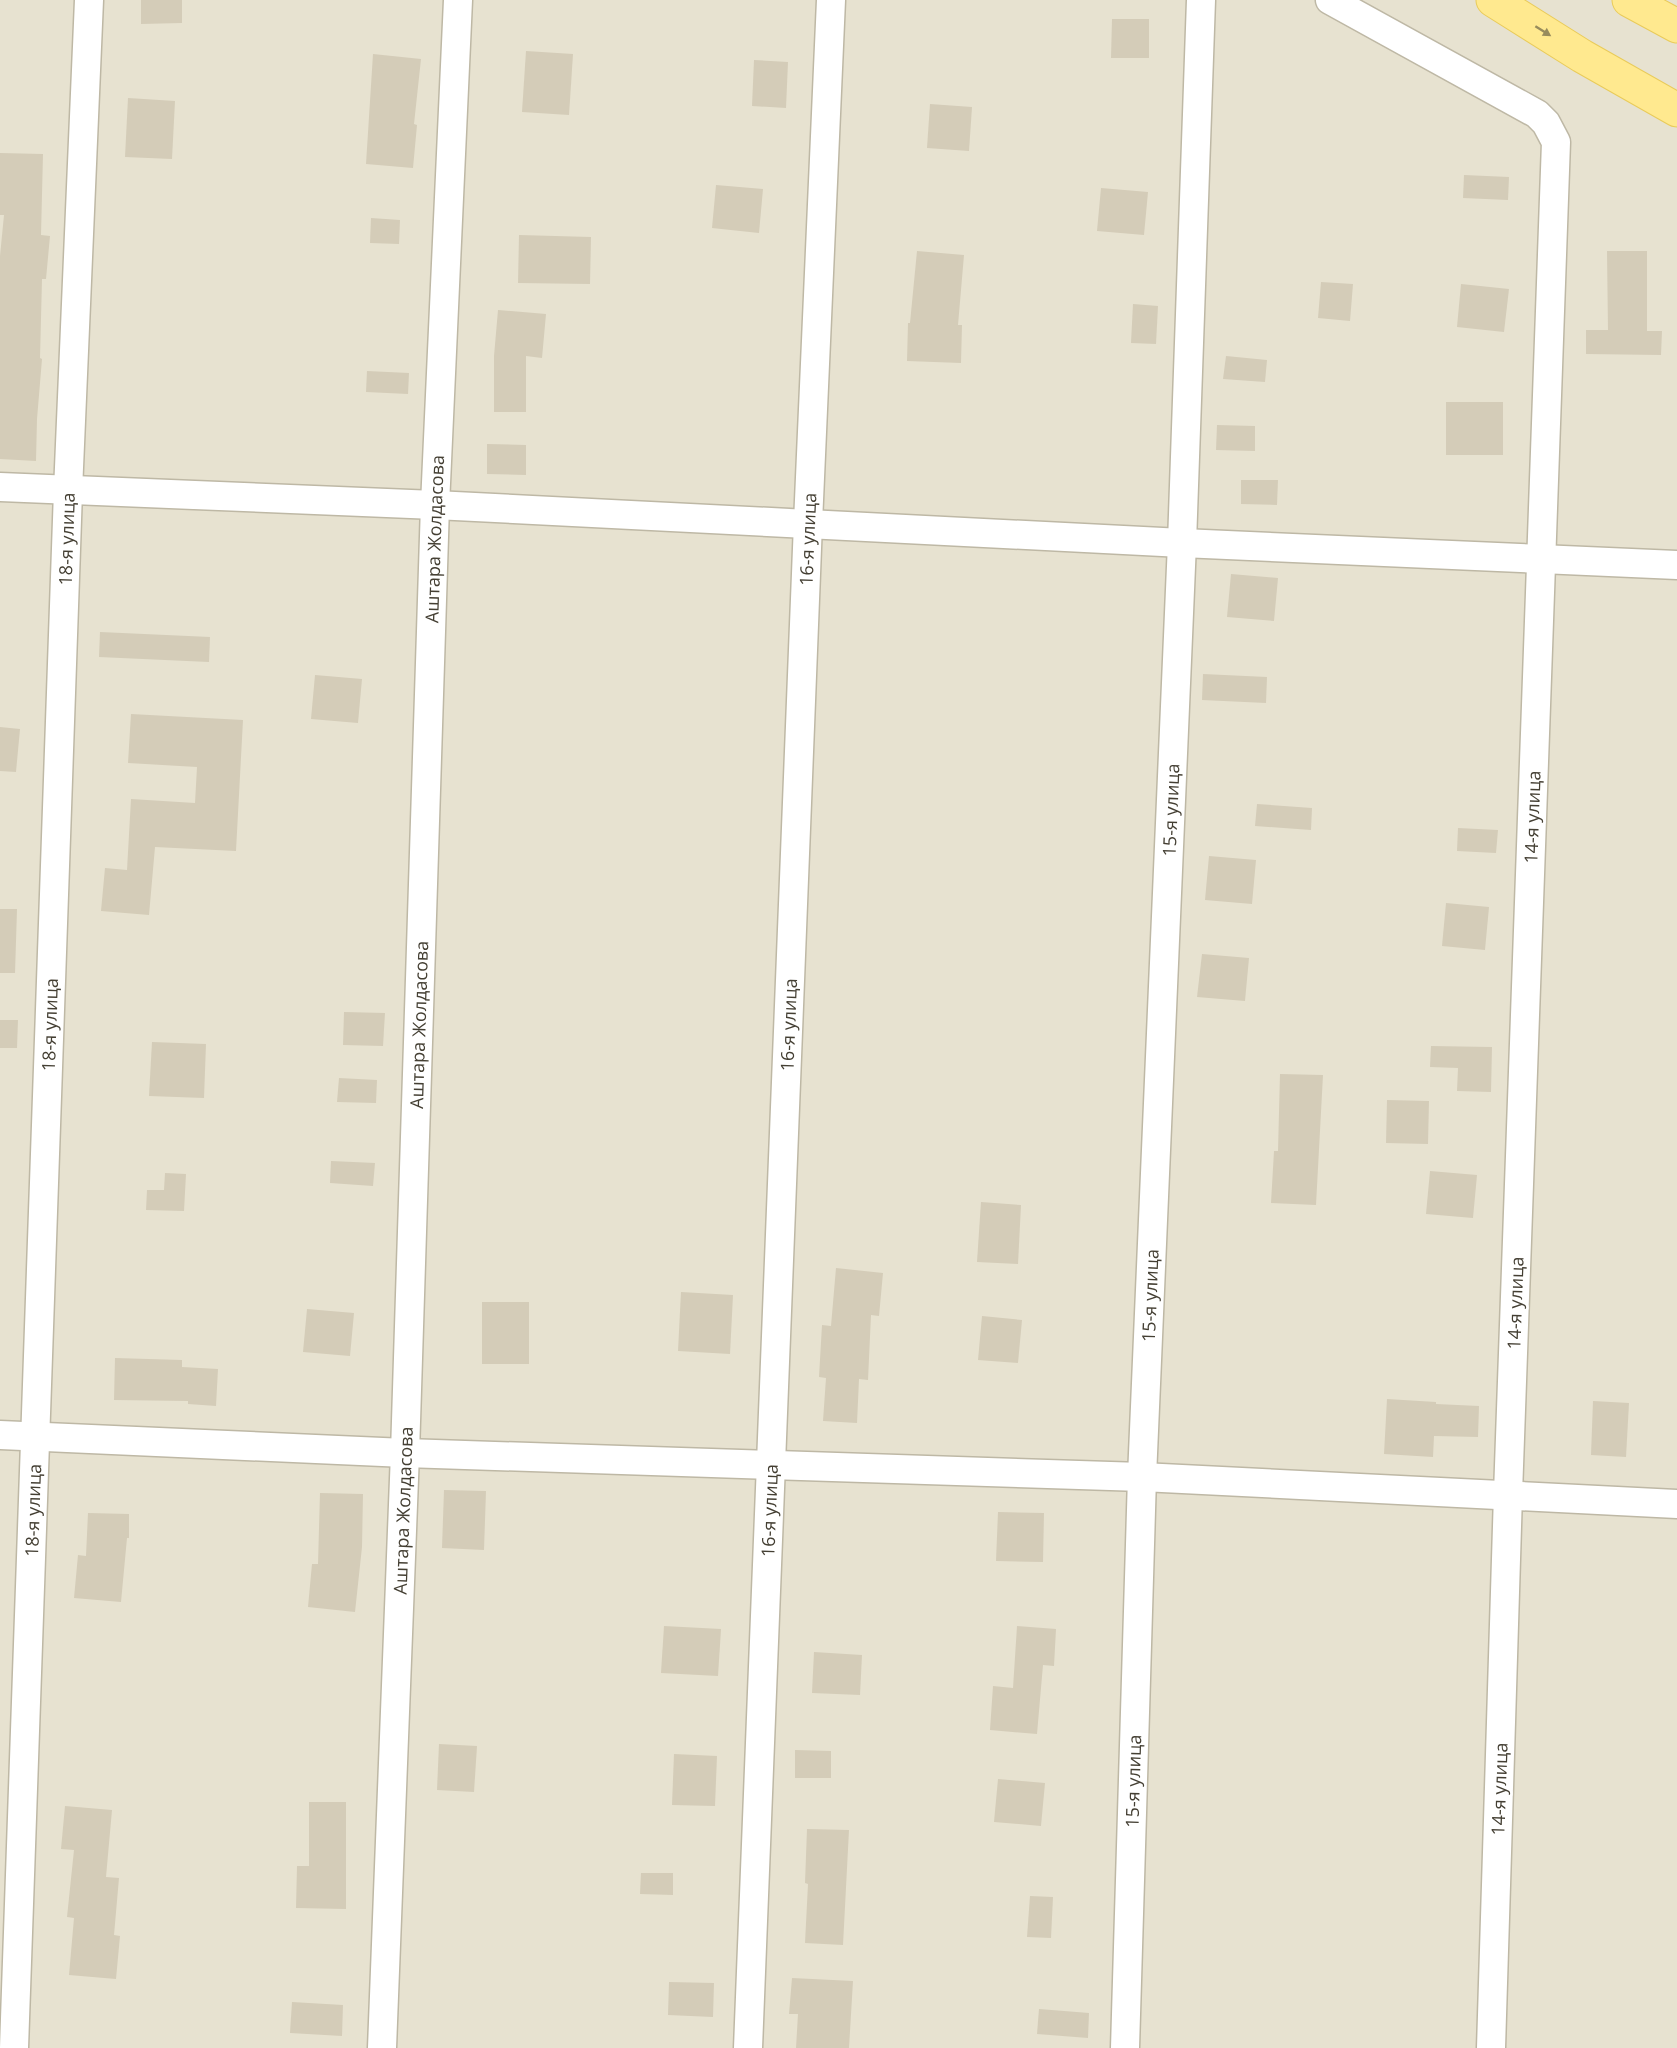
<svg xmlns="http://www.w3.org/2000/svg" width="1677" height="2048" font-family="'Open Sans',sans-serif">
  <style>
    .residential { fill: #e7e2d0 }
    .building { fill: #d4ccb8 }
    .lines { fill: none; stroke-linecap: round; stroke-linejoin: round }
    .minor-casing { stroke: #beb8a5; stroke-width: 31 }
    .major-casing { stroke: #e9cb5a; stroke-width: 35 }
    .minor { stroke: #fff; stroke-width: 28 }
    .major { stroke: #ffe98f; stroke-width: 33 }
    .oneway { fill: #988c5c }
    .labels { text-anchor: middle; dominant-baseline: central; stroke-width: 5; stroke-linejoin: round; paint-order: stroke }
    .street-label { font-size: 18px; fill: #443f33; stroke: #fff }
  </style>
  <rect width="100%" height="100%" fill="#f2efe3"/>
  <rect class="residential" x="0" y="0" width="1677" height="2048"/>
  <g class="building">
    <polygon points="141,0 182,0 182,23 141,24"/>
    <polygon points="1112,19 1149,19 1149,58 1111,58"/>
    <polygon points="526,51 573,54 569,115 522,112"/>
    <polygon points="373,54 421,59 414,124 417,125 413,168 366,164"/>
    <polygon points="754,60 788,62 786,108 752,106"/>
    <polygon points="128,98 175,101 172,159 125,157"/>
    <polygon points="930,104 972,107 969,151 927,148"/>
    <polygon points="0,153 43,154 41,235 50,236 46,279 42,279 40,358 42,359 37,419 36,461 0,459 0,256 4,215 0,215"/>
    <polygon points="1464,175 1509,177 1508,200 1463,198"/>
    <polygon points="716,185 763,189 759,233 712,228"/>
    <polygon points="1101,188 1148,192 1144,235 1097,231"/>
    <polygon points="371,218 400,220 399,244 370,243"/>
    <polygon points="519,235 591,237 590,284 518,283"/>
    <polygon points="917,251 964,255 958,325 962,325 961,363 907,361 908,323 910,323"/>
    <polygon points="1607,251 1647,251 1647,331 1662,331 1661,355 1586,354 1586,330 1608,330"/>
    <polygon points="1321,282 1353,284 1350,321 1318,318"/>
    <polygon points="1461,284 1509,289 1504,332 1457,327"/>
    <polygon points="1133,304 1158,306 1156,344 1131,343"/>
    <polygon points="498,310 546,314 542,358 526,356 526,412 494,412 494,356"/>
    <polygon points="1226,356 1267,360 1265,382 1223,379"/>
    <polygon points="367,371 409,373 408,394 366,392"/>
    <rect x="1446" y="402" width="57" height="53"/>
    <polygon points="1217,425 1255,426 1255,451 1216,450"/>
    <polygon points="487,444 526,445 526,475 487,474"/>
    <polygon points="1241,480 1278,480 1277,505 1241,504"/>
    <polygon points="1231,574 1278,578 1274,621 1227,617"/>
    <polygon points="100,632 210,637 209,662 99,657"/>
    <polygon points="1203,674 1267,677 1266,703 1202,700"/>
    <polygon points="315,675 362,679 358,723 311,719"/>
    <polygon points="131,714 243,720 236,851 155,847 149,915 101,911 105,868 127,870 131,799 195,803 197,767 128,763"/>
    <polygon points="0,727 20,729 16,772 0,771"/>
    <polygon points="1257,804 1312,808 1311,830 1255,826"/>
    <polygon points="1458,828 1498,830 1496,853 1457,851"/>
    <polygon points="1209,856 1256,860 1252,904 1205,900"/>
    <polygon points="1446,903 1489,907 1485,950 1442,946"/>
    <polygon points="0,909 17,909 15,973 0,973"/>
    <polygon points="1202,954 1249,958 1245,1001 1197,997"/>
    <polygon points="344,1012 385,1013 383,1046 343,1045"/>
    <polygon points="0,1020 18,1020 17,1048 0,1048"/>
    <polygon points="152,1042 206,1044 204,1098 149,1096"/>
    <polygon points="1431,1046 1492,1047 1491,1092 1457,1091 1458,1068 1430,1067"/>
    <polygon points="1280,1074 1323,1075 1316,1205 1271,1203 1274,1151 1278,1151"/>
    <polygon points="339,1078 377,1080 376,1103 337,1102"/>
    <polygon points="1387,1100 1429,1101 1428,1144 1386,1143"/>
    <polygon points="331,1161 375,1163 373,1186 330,1183"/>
    <polygon points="1430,1171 1477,1175 1473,1218 1426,1214"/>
    <polygon points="165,1173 186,1174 184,1211 146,1210 147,1190 164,1190"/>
    <polygon points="981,1202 1021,1205 1018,1264 977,1262"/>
    <polygon points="836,1268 883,1273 879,1316 871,1315 868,1380 859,1379 857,1423 823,1421 826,1378 819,1377 822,1325 831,1326"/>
    <polygon points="681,1292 733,1295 730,1354 678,1351"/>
    <rect x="482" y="1302" width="47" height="62"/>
    <polygon points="307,1309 354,1313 350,1356 303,1352"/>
    <polygon points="982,1316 1022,1320 1018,1363 978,1360"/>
    <polygon points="115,1358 182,1360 182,1367 218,1369 216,1406 188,1404 188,1401 114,1400"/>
    <polygon points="1387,1399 1436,1402 1436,1404 1479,1406 1478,1437 1434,1436 1433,1457 1384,1454"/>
    <polygon points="1593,1401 1629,1403 1626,1457 1591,1455"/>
    <polygon points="444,1490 486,1491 484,1550 442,1548"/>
    <polygon points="320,1493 363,1494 362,1547 355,1612 308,1607 312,1564 318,1564"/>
    <polygon points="998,1512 1044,1513 1043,1562 996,1561"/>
    <polygon points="88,1513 129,1514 129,1538 127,1538 121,1602 74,1598 78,1555 86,1556"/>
    <polygon points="664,1626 721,1629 718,1676 661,1673"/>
    <polygon points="1017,1626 1056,1629 1054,1666 1043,1665 1037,1734 990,1730 993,1686 1013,1688"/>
    <polygon points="814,1652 862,1655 860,1695 812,1693"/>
    <polygon points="439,1744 477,1746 474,1792 437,1790"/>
    <polygon points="795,1750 831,1751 831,1778 795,1778"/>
    <polygon points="674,1754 717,1756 715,1806 672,1805"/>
    <polygon points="998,1779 1045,1783 1041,1826 994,1822"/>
    <polygon points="309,1802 346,1802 346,1909 296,1908 297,1866 309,1866"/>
    <polygon points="65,1806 112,1810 106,1877 119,1878 114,1935 120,1936 116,1979 69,1975 74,1918 67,1917 74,1850 61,1849"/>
    <polygon points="807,1829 849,1830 843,1945 805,1943 808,1884 805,1883"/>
    <polygon points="641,1873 673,1873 673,1895 640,1894"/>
    <polygon points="1030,1896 1053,1897 1051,1938 1027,1937"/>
    <polygon points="792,1978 853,1981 849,2048 796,2048 798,2014 789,2014"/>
    <polygon points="669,1982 714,1983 713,2017 668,2015"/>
    <polygon points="292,2002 343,2005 342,2036 290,2033"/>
    <polygon points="1039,2009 1089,2013 1088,2038 1037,2034"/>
  </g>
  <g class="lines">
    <defs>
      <g id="minor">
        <polyline points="1330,0 1537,114 1546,123 1556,142 1508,1494 1491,2048"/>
        <polyline points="0,487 435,505 1182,543 1677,565"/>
        <polyline points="0,1435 405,1453 1142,1477 1677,1504"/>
        <path id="s1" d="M14,2048L68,491L89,0"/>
        <path id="s2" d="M382,2048L405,1453L435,505L458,0"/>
        <path id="s3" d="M748,2048L808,523L831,0"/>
        <path id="s4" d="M1125,2048L1142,1477L1182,543L1201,0"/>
      </g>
      <g id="major">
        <polyline points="1493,0 1582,56 1677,110"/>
        <polyline points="1629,0 1677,26"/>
      </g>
    </defs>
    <use href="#minor" class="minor-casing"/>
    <use href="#major" class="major-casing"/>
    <use href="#minor" class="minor"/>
    <use href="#major" class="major"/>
  </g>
  <defs><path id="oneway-solid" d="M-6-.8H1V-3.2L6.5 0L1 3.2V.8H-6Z" transform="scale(1.5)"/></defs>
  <use class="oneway" href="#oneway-solid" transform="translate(1543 31) rotate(32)"/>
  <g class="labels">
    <g class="street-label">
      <text stroke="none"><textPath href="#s1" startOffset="1510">18-я улица</textPath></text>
      <text stroke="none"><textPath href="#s2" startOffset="1510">Аштара Жолдасова</textPath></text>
      <text stroke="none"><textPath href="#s3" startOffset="1510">16-я улица</textPath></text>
      <text stroke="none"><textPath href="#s4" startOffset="1239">15-я улица</textPath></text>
      <text transform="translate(1532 817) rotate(-88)">14-я улица</text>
      <text stroke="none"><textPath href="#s1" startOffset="1024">18-я улица</textPath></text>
      <text stroke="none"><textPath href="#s2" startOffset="1024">Аштара Жолдасова</textPath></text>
      <text stroke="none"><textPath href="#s3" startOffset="1024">16-я улица</textPath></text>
      <text stroke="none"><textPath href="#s4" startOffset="753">15-я улица</textPath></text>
      <text transform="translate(1515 1303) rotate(-88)">14-я улица</text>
      <text stroke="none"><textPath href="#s1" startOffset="538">18-я улица</textPath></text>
      <text stroke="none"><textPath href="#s2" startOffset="538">Аштара Жолдасова</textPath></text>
      <text stroke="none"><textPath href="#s3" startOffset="538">16-я улица</textPath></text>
      <text stroke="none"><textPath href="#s4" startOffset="267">15-я улица</textPath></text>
      <text transform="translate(1499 1789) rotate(-88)">14-я улица</text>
    </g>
  </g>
</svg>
